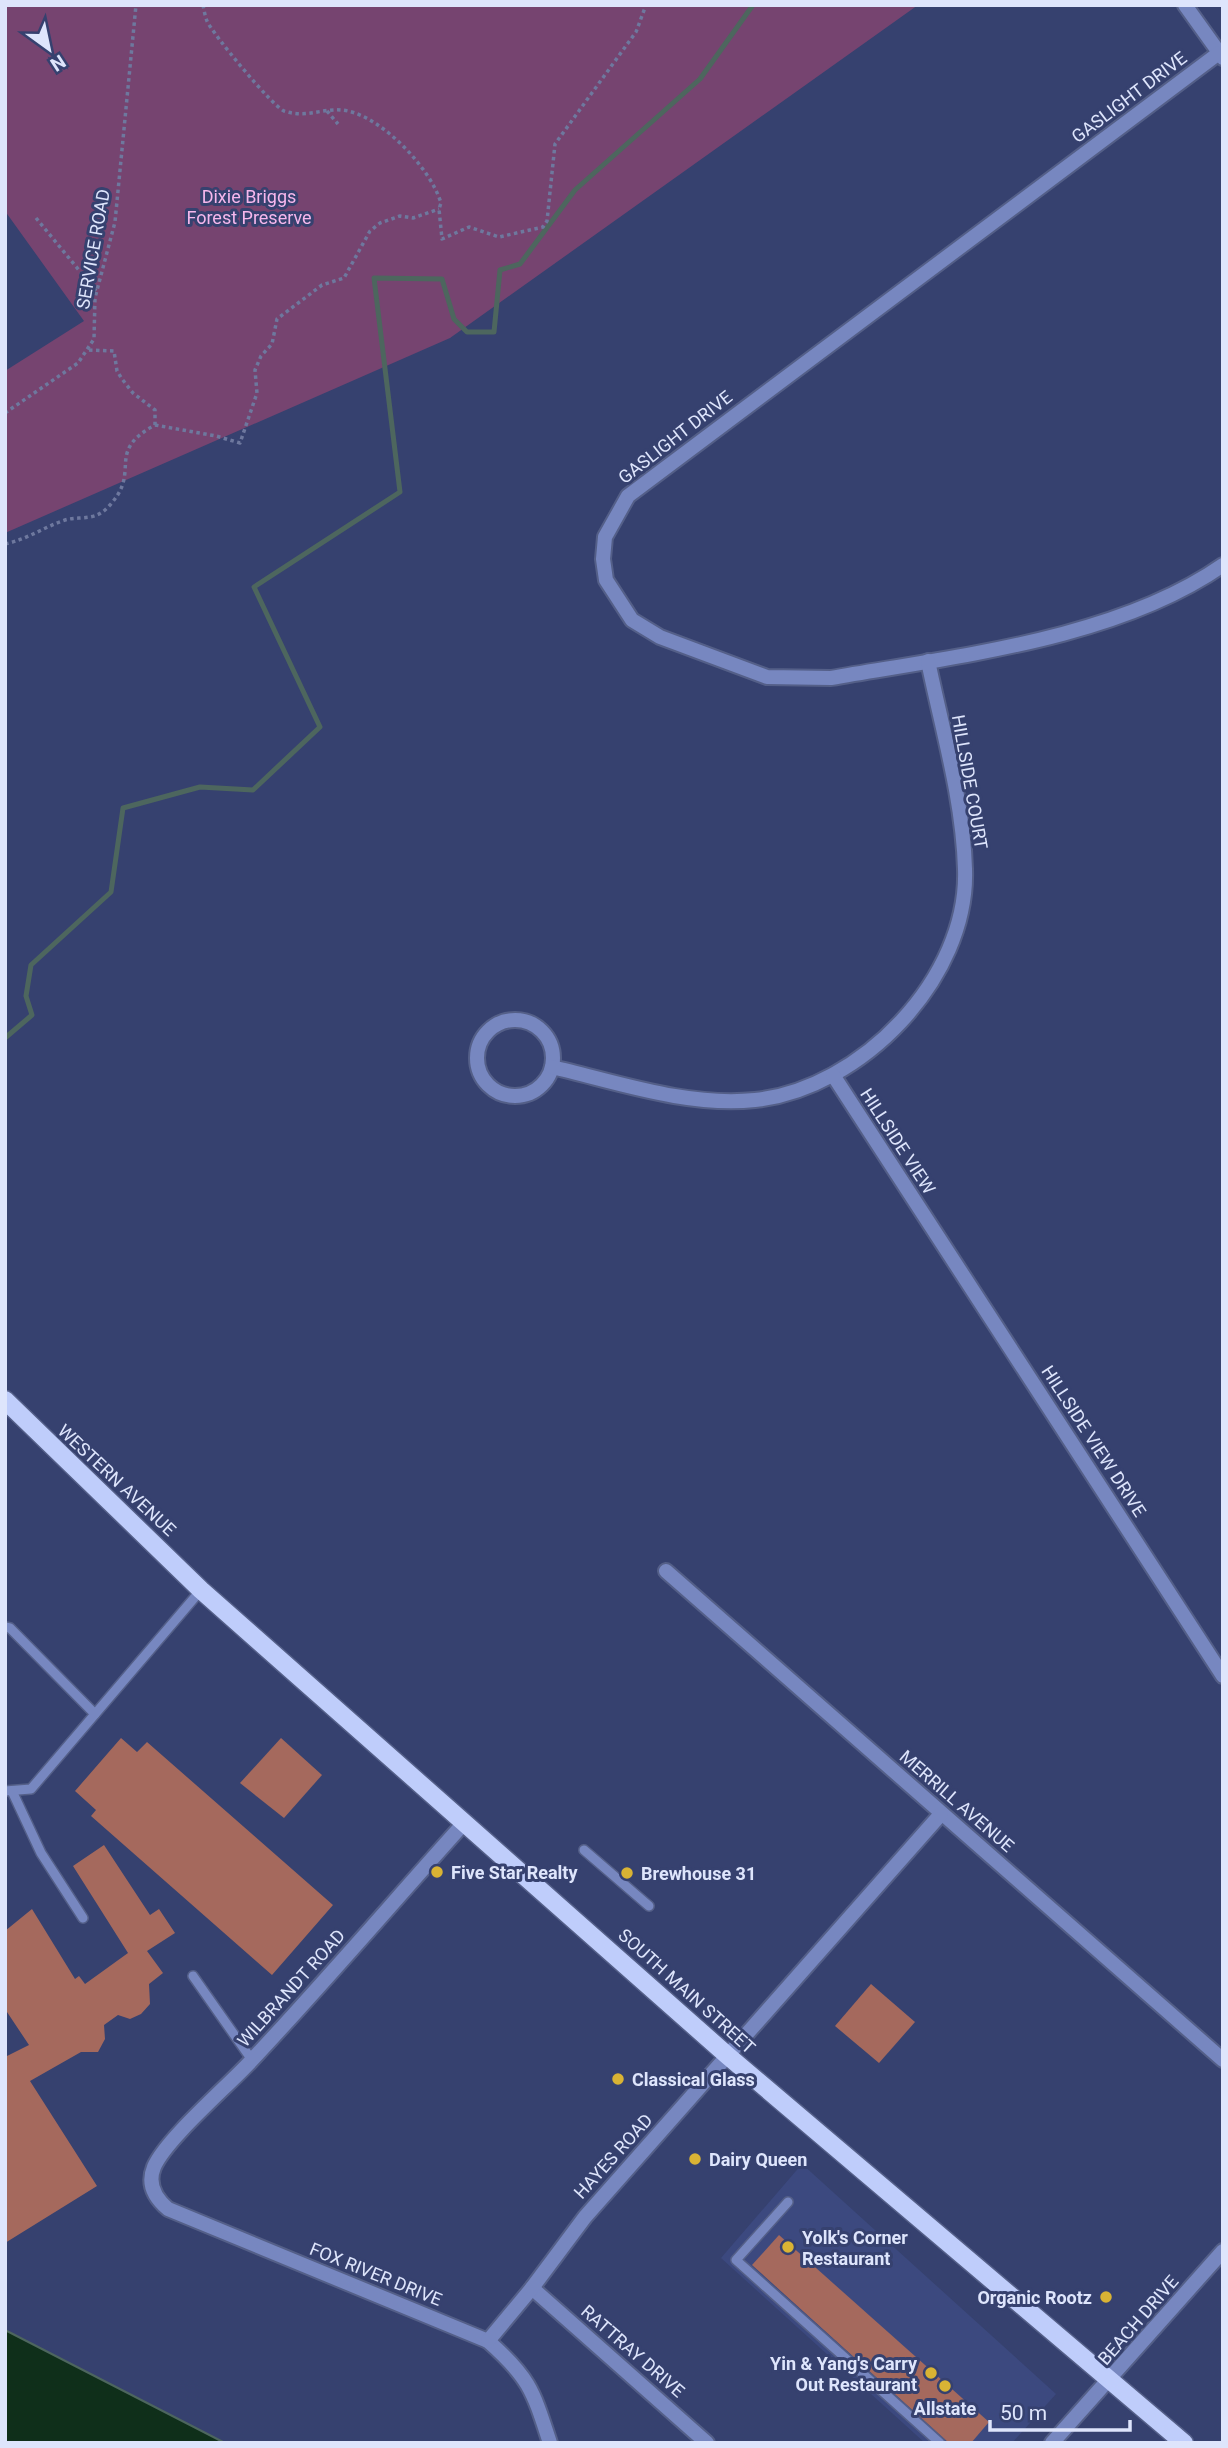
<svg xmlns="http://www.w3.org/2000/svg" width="1228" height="2448" font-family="Roboto,sans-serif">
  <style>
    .built { fill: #3c497f }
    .green { fill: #764470 }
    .water { fill: #0f2f1a; stroke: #4d665e; stroke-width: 2 }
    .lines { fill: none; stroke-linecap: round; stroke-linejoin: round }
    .stream { stroke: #4d665e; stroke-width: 5 }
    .building { fill: #a5695d }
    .lane-casing { stroke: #545f88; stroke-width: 12 }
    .street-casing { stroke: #545f88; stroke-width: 18 }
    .primary-casing { stroke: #545f88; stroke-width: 21 }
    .path { stroke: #6e789e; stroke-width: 3.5; stroke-dasharray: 3.5 3.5; stroke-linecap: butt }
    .lane { stroke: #7787c0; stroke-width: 9 }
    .street { stroke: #7787c0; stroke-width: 14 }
    .primary { stroke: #bfcdfb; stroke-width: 18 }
    .poi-dot { fill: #d9b334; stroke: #36416f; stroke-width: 2.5 }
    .labels { text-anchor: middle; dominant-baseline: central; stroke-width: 6; stroke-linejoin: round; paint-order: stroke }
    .street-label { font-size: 18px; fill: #dee5fc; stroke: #36416f }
    .park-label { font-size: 18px; fill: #f6b7ec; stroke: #36416f }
    .poi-label { font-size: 18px; font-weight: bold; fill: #dee5fc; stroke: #36416f; text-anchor: start }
  </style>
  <rect width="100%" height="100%" fill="#36416f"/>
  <polygon class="built" points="802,2164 1056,2394 1012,2443 925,2443 721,2258"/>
  <polygon class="green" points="5,5 918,5 450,338 5,533 5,371 84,321 5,211"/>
  <polygon class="water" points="5,2330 225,2443 5,2443"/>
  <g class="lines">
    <polyline class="stream" points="5,1038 32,1015 26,996 31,965 111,892 123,808 200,787 253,790 320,727 254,587 400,492 374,278 442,279 454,319 467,332 494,332 500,270 520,264 575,190 700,79 753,5"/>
  </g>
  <g class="building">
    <polygon points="121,1738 137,1752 147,1742 333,1905 272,1975 91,1816 96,1810 75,1791"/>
    <polygon points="281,1738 322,1775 284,1818 240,1783"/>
    <polygon points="104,1845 150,1915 159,1909 175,1933 147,1951 163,1973 149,1984 150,2004 141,2014 130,2019 118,2015 104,2025 105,2039 98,2052 81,2052 30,2081 97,2186 5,2243 5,2057 29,2045 5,2009 5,1931 32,1909 75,1979 79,1976 85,1984 128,1953 73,1866"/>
    <polygon points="871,1984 915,2022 879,2063 835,2026"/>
    <polygon points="779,2235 989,2422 971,2443 949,2443 752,2265"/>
  </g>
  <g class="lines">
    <defs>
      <g id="lane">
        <polyline points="5,1627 10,1628 95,1714"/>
        <polyline points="5,1791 31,1789 201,1590"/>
        <polyline points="12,1791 41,1853 83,1918"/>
        <polyline points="584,1850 649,1906"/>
        <polyline points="193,1976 252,2060"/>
        <polyline points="788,2202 736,2260 940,2443"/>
      </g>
      <g id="street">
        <polyline points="1185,5 1223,58"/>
        <path d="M1219,53L628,496L605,537L603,559L606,580L632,620L660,637L767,677L831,678C956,656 1117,639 1223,565"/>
        <circle cx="515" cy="1058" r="38"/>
        <path d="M552,1067C617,1082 687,1107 755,1100C861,1089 969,978 965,869C963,799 942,729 928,661"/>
        <polyline points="833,1075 1223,1676"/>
        <polyline points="666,1571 1223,2060"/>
        <path d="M465,1822C394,1901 324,1983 251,2061C228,2086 166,2139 154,2167C147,2184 155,2198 168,2209L488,2341C530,2378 533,2391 550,2443"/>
        <polyline points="532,2288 707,2443"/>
        <polyline points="488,2341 532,2288 585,2217 941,1814"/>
        <polyline points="1052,2443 1223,2251"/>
      </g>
      <polyline id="primary" points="5,1400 201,1590 728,2056 1184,2443"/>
    </defs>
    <use href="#lane" class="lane-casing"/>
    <use href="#street" class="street-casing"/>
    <use href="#primary" class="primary-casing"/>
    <g class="path">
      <path d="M203,5C204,10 205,16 207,21C212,33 272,106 284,111C309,119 325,106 348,111C384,119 431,169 441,203L439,209L442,239L469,227L499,237L543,227L547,221L555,144L636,32L646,5"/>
      <polyline points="327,111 338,124"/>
      <polyline points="36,218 97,292"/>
      <polyline points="89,350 114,351 117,371 122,379 133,393 155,410 155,425"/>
      <polyline points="5,413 78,363 94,339 95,298 115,222 136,5"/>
      <polyline points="155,425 216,436 240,443 257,393 255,370 261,356 272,344 277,319 322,285 344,278 370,231 380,223 400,216 413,218 439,209"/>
      <path d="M5,544C28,539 44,527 65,520C75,517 88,519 97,515C105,512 112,503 117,496C136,467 109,450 155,425"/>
    </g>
    <use href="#lane" class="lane"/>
    <use href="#street" class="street"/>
    <use href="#primary" class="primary"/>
  </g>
  <g class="poi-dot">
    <circle cx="437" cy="1872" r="7"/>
    <circle cx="627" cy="1873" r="7"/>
    <circle cx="618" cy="2079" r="7"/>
    <circle cx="695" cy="2159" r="7"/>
    <circle cx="788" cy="2247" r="7"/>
    <circle cx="1106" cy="2297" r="7"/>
    <circle cx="931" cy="2373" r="7"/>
    <circle cx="945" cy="2386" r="7"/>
  </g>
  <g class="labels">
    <g class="street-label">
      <text transform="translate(1129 97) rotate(-37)">GASLIGHT DRIVE</text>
      <text transform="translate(93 249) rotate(-80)">SERVICE ROAD</text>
      <text transform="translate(675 437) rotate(-38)">GASLIGHT DRIVE</text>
      <text transform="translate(970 782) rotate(80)">HILLSIDE COURT</text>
      <text transform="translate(898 1141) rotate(57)">HILLSIDE VIEW</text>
      <text transform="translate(1094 1441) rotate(57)">HILLSIDE VIEW DRIVE</text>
      <text transform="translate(117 1480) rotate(43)">WESTERN AVENUE</text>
      <text transform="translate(957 1801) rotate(41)">MERRILL AVENUE</text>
      <text transform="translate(291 1988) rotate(-48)">WILBRANDT ROAD</text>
      <text transform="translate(687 1991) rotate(42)">SOUTH MAIN STREET</text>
      <text transform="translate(613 2156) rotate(-48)">HAYES ROAD</text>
      <text transform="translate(376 2274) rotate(22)">FOX RIVER DRIVE</text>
      <text transform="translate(1138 2320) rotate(-49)">BEACH DRIVE</text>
      <text transform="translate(633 2351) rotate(41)">RATTRAY DRIVE</text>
    </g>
    <g class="park-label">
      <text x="249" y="196">Dixie Briggs<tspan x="249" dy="21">Forest Preserve</tspan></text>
    </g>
    <g class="poi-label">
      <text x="451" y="1872">Five Star Realty</text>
      <text x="641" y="1873">Brewhouse 31</text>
      <text x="632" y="2079">Classical Glass</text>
      <text x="709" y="2159">Dairy Queen</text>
      <text x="802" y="2237">Yolk's Corner<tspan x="802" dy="21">Restaurant</tspan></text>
      <text x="1092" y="2297" text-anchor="end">Organic Rootz</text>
      <text x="917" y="2363" text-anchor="end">Yin &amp; Yang's Carry<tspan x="917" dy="21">Out Restaurant</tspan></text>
      <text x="945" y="2408" text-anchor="middle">Allstate</text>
    </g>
  </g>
  <rect width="1228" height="2448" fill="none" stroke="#dee5fc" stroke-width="14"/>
  <g transform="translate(49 49) rotate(147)" stroke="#36416f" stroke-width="5" paint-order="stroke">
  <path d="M0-5L12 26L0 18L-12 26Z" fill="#dee5fc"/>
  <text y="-10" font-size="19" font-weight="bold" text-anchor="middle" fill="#dee5fc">N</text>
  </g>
  <path d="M990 2420v10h140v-10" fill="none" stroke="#dee5fc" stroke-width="3.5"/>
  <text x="1000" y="2420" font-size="21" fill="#dee5fc" stroke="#36416f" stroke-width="5" paint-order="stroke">50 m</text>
</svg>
